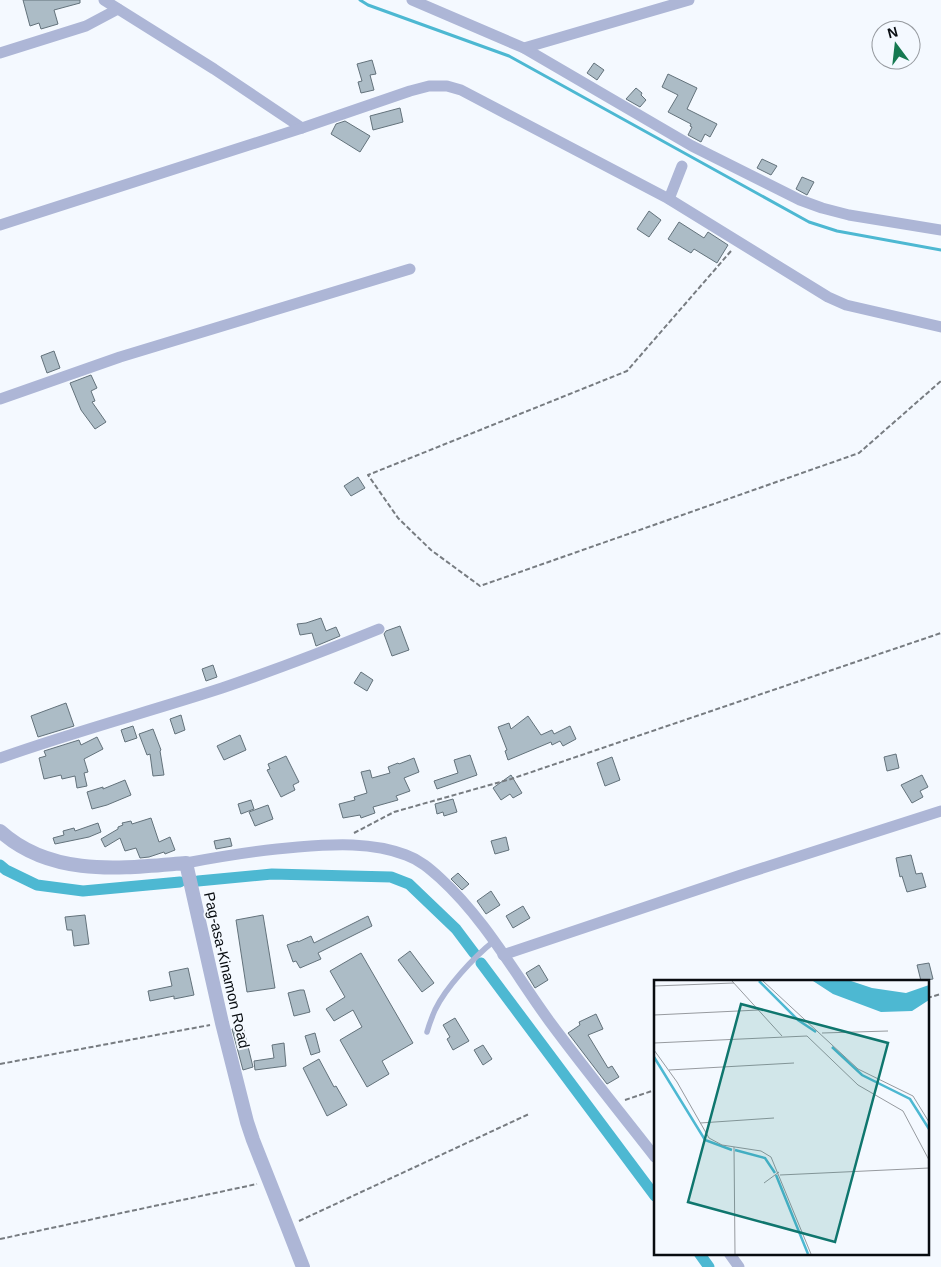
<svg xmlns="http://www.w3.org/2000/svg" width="941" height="1267" font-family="Arial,sans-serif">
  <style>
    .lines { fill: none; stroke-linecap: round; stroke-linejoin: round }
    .stream { stroke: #4db8d2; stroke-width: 3 }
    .canal { stroke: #4db8d2; stroke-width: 11 }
    .building { fill: #acbcc6; stroke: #63727b }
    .path { stroke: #777c81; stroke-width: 2; stroke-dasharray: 5 2.5; stroke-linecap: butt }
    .service { stroke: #adb6d6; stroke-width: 5.5 }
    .minor { stroke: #adb6d6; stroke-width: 11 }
    .tertiary { stroke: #adb6d6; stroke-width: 14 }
    .labels { text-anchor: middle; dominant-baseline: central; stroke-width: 4; stroke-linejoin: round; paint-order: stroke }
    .street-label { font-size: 15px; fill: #080c10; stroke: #f4f9ff }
    .inset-river { fill: none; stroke: #4db8d2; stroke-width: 2.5 }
    .inset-road { fill: none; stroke: #969a9f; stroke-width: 1 }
    .view { fill: #0f766e; fill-opacity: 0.15; stroke: #0f766e; stroke-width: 2.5 }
    .inset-edge { fill: none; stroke: #080c10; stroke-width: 2.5 }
  </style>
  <rect width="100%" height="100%" fill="#f4f9ff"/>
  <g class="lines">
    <polyline class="stream" points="360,0 368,5 509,56 809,222 837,231 941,250"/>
    <g class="canal">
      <polyline points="0,865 6,870 37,885 83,891 180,882"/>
      <polyline points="198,881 272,874 391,877 409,884 456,929 474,953"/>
      <polyline points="481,963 655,1196"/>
      <polyline points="699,1253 709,1267"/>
    </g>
  </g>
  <g class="building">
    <polygon points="23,0 80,0 80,3 54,10 58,24 41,29 39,23 30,26"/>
    <polygon points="372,60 376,74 370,75 374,90 361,93 358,82 362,81 357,64"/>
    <polygon points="594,63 604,70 597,80 587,73"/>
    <polygon points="668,74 697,88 687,109 717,124 710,137 705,134 701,142 688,135 692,127 690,126 691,124 668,112 678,95 662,87"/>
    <polygon points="636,88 642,93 641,95 646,100 640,107 626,99"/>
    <polygon points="400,108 403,122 373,130 370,116"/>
    <polygon points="345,121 370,136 360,152 331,134 336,124"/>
    <polygon points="762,159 777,166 771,175 757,168"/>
    <polygon points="802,177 814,182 807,195 796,189"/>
    <polygon points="649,211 661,220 649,237 637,229"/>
    <polygon points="679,222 704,238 708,232 728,245 717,263 694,249 691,253 668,239"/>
    <polygon points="54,351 60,368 47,373 41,356"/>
    <polygon points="91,375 97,388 91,391 95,401 92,402 106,422 95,429 81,410 70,383"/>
    <polygon points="358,477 365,488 351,496 344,486"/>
    <polygon points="321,618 326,631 336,627 340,636 316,646 312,633 300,635 297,624 306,623"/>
    <polygon points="400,626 409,650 392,656 384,634 386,631"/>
    <polygon points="213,665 217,677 206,681 202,669"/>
    <polygon points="361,672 373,680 367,691 354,683"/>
    <polygon points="66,703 74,726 38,737 31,716"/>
    <polygon points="181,715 185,730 175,734 170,719"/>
    <polygon points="528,716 541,735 552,730 554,734 570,726 576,739 563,746 560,741 552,745 551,742 508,760 505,751 507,750 498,727 509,723 511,729"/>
    <polygon points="133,726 137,738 125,742 121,730"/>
    <polygon points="153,729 161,750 160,751 164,775 153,776 150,754 147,755 139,734"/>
    <polygon points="240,735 246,750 224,760 217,746"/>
    <polygon points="97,737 103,749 84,759 88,772 84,773 87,786 77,788 75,776 62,779 61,775 44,779 39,758 46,756 44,751 79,740 81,745"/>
    <polygon points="896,754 899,768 887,771 884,757"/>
    <polygon points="470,755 477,775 437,789 434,781 458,773 454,760"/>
    <polygon points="286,756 299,782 293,785 295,790 281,797 267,770 270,769 268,764"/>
    <polygon points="612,757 620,780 605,786 597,763"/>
    <polygon points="414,758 419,772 404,778 410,791 396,796 398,800 373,807 375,813 361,818 360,815 343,818 339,804 355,800 354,797 367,793 361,772 370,770 372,778 390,773 388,767 398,763 399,764"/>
    <polygon points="511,775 522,793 513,798 510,794 501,800 493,788"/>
    <polygon points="922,775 928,787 920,791 923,797 912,803 901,785"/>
    <polygon points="125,780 131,795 107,805 92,809 87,792 103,787 103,789"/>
    <polygon points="453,799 457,812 444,816 443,812 437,814 435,804"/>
    <polygon points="251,800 254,809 241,814 238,804"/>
    <polygon points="268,805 273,819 255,826 249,812"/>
    <polygon points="151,818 159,842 170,837 175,850 165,854 164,852 149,857 140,858 136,848 125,851 120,838 105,847 101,839 118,829 118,827 123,825 122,823 131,821 132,824"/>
    <polygon points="98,823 101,832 89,837 55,844 53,838 64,835 63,831 74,828 75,831"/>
    <polygon points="506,837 509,850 495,854 491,841"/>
    <polygon points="230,838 232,846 216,849 214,841"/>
    <polygon points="911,855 916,874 922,873 926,887 907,892 902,876 900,877 896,858"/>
    <polygon points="458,873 469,884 462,890 451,879"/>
    <polygon points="491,891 500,905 486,914 477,901"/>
    <polygon points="523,906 530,918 513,928 506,916"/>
    <polygon points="85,915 89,944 74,946 72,930 67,930 65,917"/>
    <polygon points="263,915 275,988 247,992 236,920"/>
    <polygon points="368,916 372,926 318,953 321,959 300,968 296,961 293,962 287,945 298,941 298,942 311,936 314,943"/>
    <polygon points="410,951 434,983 422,992 398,960"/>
    <polygon points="361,953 413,1043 382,1061 389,1074 367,1087 340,1040 362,1027 353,1010 334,1021 326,1009 345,997 330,971"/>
    <polygon points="929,963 933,979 921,981 917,965"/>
    <polygon points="539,965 548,980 535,988 526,973"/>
    <polygon points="188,968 194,995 174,999 174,996 150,1001 148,991 172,986 169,972"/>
    <polygon points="300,990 304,990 310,1012 294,1016 288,993"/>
    <polygon points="596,1014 603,1029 588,1035 608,1068 612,1066 619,1077 607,1084 568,1033 580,1025 579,1022"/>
    <polygon points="455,1018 469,1041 453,1050 447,1039 450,1037 443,1025"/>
    <polygon points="243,1026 253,1067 243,1070 232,1029"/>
    <polygon points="315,1033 320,1052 311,1055 305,1036"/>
    <polygon points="284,1043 286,1066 255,1070 254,1061 274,1058 272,1045"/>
    <polygon points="483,1045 492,1059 483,1065 474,1050"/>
    <polygon points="319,1059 334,1087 336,1086 347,1105 327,1116 303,1068"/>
  </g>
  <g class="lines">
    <g class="path">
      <polyline points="731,251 627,371 368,475 398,518 431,550 480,586 859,453 941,381"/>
      <polyline points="354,833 394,812 511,779 941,633"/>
      <polyline points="927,998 941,994"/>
      <polyline points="0,1064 210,1025"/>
      <polyline points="625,1100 655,1090"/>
      <polyline points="299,1221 529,1114"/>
      <polyline points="0,1239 257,1184"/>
    </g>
    <path class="service" d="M427,1032C429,1025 432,1017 435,1010C446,987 474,957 494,941"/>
    <g class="minor">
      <polyline points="104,0 214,69 302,128"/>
      <polyline points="412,0 524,48 692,146 800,200 822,208 849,215 941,230"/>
      <polyline points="524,48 689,0"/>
      <polyline points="0,53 86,26 118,9"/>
      <polyline points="669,199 682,166"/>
      <polyline points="0,225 302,128 410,91 429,86 447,86 461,90 669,199 828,297 846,305 941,327"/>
      <polyline points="0,399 120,357 410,269"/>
      <path d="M0,758C73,732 148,712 222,688C275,670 327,650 379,629"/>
      <path d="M186,863C223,856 260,850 298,847C334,844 372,842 406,855C420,860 430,869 440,878C485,919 515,974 550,1022C584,1068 620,1112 655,1157"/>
      <polyline points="503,955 741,875 941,811"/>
      <polyline points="729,1253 739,1267"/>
    </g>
    <path class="tertiary" d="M0,831C52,878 122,868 186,863L222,1023L247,1122L253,1140L287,1226L303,1267"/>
  </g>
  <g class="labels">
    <g class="street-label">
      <text transform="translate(227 970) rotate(77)">Pag-asa-Kinamon Road</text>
    </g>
  </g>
  <g transform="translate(654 980)">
    <rect width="275" height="275" fill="#f4f9ff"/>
    <path d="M159,1H197L218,8L252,13L275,5V20L258,31L227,32L179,14Z" fill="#4db8d2"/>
    <path class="inset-river" d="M105,1L144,40L162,52M178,67L208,95L256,119L275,149M0,77L51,160L78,170M81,170L111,178L121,193M122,195L154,274"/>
    <path class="inset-road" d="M78,1L128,56M109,1L204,89L259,116L275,142M0,6L80,3M0,35L105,30M168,53L234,51M0,63L153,56L204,105L249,131L275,180M0,70L23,102L55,158L68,165L107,171L117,177L157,274M15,90L140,83M46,143L120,138M80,167L81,274M126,195L275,188M110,203L125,192"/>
    <path class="view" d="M87,24L234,63L181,262L34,222Z"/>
    <rect width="275" height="275" class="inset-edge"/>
  </g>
  <g transform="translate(896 45) rotate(345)"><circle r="24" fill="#f4f9ff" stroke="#969a9f"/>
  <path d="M0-4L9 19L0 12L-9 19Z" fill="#167951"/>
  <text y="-8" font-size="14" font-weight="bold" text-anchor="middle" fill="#080c10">N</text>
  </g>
</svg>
